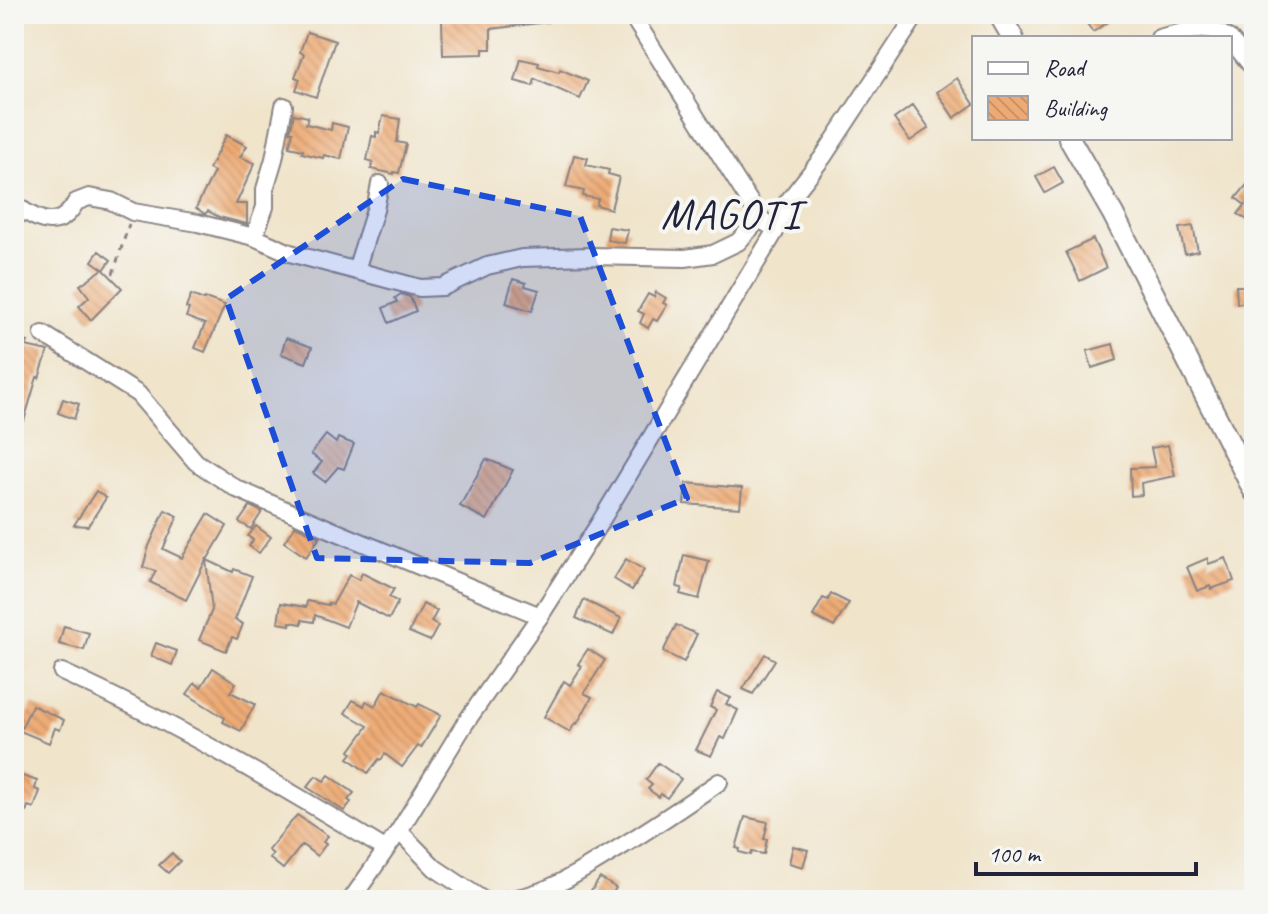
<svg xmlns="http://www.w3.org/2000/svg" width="1268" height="914" font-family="Caveat,sans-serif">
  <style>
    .building { fill: url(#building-back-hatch) }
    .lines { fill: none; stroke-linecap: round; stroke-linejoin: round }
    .minor-casing { stroke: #898383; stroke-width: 20 }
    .tertiary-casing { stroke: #898383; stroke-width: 24 }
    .path { stroke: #898383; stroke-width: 3; stroke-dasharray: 6 6; stroke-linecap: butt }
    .minor { stroke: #fff; stroke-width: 16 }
    .tertiary { stroke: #fff; stroke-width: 20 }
    .marked { fill: #1d4ed8; fill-opacity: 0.2; stroke: #1d4ed8; stroke-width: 6; stroke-dasharray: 16 10; stroke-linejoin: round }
    .labels { text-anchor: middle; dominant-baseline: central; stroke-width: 8; stroke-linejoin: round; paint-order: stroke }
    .quarter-label { font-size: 42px; letter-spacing: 2px; fill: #22223b; stroke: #f6f6f2 }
  </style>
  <defs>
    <pattern id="building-back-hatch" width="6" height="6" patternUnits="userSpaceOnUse" patternTransform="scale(2)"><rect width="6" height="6" fill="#edaa75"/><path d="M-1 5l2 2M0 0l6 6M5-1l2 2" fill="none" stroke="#cb9266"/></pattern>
  </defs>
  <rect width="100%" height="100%" fill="#f6f6f2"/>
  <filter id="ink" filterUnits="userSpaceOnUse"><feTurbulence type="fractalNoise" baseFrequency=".0125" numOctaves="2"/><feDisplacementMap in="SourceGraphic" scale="16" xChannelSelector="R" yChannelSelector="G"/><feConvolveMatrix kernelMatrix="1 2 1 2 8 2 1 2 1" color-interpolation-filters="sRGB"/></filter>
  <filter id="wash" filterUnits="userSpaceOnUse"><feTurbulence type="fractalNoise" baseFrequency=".006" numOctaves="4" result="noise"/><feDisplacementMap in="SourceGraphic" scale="32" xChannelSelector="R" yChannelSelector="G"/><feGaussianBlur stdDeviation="1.8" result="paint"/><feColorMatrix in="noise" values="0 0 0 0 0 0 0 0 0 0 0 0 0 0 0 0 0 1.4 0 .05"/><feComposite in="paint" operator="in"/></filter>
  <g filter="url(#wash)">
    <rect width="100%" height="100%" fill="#f0e4cb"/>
    <g id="blocks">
      <g class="building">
        <polygon points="471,14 547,14 548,22 491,29 491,49 483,49 483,54 443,55 442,20 471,20"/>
        <polygon points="1080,14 1120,14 1093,32"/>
        <polygon points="307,32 335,41 316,97 296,90 300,79 295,77 304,54 300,52"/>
        <polygon points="521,59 539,63 538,66 559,72 560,69 588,81 580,99 535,79 533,86 515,81"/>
        <polygon points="957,78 974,104 954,118 937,92"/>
        <polygon points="913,105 929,128 910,141 894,119"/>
        <polygon points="294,114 308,117 306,124 331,130 332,123 348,127 341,159 324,155 323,158 302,153 303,150 289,147 293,132 290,132"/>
        <polygon points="383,116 400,119 397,142 406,144 399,173 394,172 394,174 371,169 373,162 367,160 372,136 376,137 376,132 379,133"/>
        <polygon points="226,135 247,146 240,157 255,163 236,204 247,204 247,224 219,217 208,211 205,214 196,208 214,172 209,169"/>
        <polygon points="574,155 588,158 586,165 609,170 608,174 619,177 611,209 596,205 598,199 583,196 584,191 566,187"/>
        <polygon points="1054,167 1063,183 1045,193 1036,177"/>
        <polygon points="1254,176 1254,224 1238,214 1245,205 1236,198"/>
        <polygon points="1193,226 1198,251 1185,254 1179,228"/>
        <polygon points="609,227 628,230 625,243 607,240"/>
        <polygon points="1093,239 1106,268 1080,281 1066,252"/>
        <polygon points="99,251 111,260 104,270 122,288 91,320 79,306 89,297 80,285 103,269 92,261"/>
        <polygon points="513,279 526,283 525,286 539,290 532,311 506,303"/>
        <polygon points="1236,286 1254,286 1254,298 1250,298 1250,303 1237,303"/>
        <polygon points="656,292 666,298 663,303 667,305 657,321 653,319 648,328 640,323 644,314 638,311 648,294 654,297"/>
        <polygon points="401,294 410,297 416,311 389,323 383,308 397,302 395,298"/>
        <polygon points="191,295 204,300 205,298 225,305 205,352 195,348 205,324 186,317 189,309 186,308"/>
        <polygon points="14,338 28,342 26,346 48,351 39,378 37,377 24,421 14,418 14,399 20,378 14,377"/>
        <polygon points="286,338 312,347 306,363 281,354"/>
        <polygon points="1113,344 1117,360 1092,368 1087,351"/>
        <polygon points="63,399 79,404 74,419 58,413"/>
        <polygon points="326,435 336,443 338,438 354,444 344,469 338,467 325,482 313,473 322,462 311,454"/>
        <polygon points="1168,445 1175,476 1141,483 1142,495 1131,496 1130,468 1155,467 1151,448"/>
        <polygon points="486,459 513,470 487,520 460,506"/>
        <polygon points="686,483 742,488 740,508 684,504"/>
        <polygon points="96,491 106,498 88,526 74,525"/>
        <polygon points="250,506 262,512 251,529 239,522"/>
        <polygon points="165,510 178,516 163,549 182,558 208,514 227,526 207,560 233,572 234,569 252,576 235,620 243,624 237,639 232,637 226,651 199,640 212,610 206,560 186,600 150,582 156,571 143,567 149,546"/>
        <polygon points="256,526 271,537 259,553 249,546 253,540 248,536"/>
        <polygon points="295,526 320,537 306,557 284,542"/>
        <polygon points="684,555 709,561 699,599 680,594 682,588 677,587"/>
        <polygon points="1208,558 1208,564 1226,558 1234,581 1211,589 1210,586 1197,591 1187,567"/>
        <polygon points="626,559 644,570 632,590 614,579"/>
        <polygon points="362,573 394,589 389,597 398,602 389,619 356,602 346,627 315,615 314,622 302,620 302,624 290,622 290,625 278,623 281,603 306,607 307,601 328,605 328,603 333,604 349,575 359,580"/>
        <polygon points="831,594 849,603 834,627 813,616 823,598 828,600"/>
        <polygon points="584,600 621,618 613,635 576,618"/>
        <polygon points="423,604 437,611 431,622 438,626 430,641 409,632"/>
        <polygon points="676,625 697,634 684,662 663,652"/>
        <polygon points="64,626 89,633 84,650 59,644"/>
        <polygon points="156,643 177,651 172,665 151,656"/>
        <polygon points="588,649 605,660 584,693 592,697 577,724 575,723 570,732 544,717 564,681 570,685 582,666 578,664"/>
        <polygon points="765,654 775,660 753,694 743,689"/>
        <polygon points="213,668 236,683 230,692 255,704 241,731 223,722 225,718 187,694 195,683 201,687"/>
        <polygon points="384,690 417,707 419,704 441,715 421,748 418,746 402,767 385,754 381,760 379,759 368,773 348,758 352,753 350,751 368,726 345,713 353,700 364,706 366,701 375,706"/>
        <polygon points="717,692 731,698 726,704 738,710 725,739 720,737 711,756 696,750 716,710 710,707"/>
        <polygon points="32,705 64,720 60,730 55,728 49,743 20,731"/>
        <polygon points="658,763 681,779 667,798 661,794 659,797 648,789 652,785 646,780"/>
        <polygon points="17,774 37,781 35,789 40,791 34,808 28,806 26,812 14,807 14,783"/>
        <polygon points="329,775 354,793 348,800 351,802 344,811 307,787 316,776 324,781"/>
        <polygon points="297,815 328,836 323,842 326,844 317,856 302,845 283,869 269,858 273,854 268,850"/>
        <polygon points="745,817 768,822 764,839 767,839 764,854 752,852 751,855 739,852 740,849 736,848"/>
        <polygon points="793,846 808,850 803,867 789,863"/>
        <polygon points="172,853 180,861 168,873 159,865"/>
        <polygon points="600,878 616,888 608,900 585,900"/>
      </g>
    </g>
  </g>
  <g filter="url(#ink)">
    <use href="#blocks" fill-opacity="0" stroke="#898383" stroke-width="2"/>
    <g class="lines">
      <defs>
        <g id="minor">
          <polyline points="631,14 760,218 767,224"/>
          <path d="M1159,38C1182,32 1208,23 1228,38"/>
          <polyline points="1230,39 1254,69"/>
          <path d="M14,206L18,207C40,222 60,231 76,202L89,197L111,201L133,212L198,223L254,237L290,253L420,288L443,287L487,266L522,258L591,256L685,258L713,254L738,242L760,218"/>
          <polyline points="254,237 265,207 265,189 274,159 284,106"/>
          <polyline points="356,270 375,210 380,184"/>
          <polyline points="43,334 138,394 196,462 237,489 332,530 540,616"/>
          <path d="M62,672C174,723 280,785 385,849"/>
          <polyline points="399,831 435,868 483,900"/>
          <polyline points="351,900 399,831 464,725 540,616 599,524 776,230 786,204 823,157 917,14"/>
          <path d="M503,900C540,897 568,879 599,860C640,836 680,809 719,782"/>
        </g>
        <g id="tertiary">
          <polyline points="999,14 1013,38"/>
          <polyline points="1069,138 1113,214 1254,491"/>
        </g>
      </defs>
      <use href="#minor" class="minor-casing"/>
      <use href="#tertiary" class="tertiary-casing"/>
      <polyline class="path" points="113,274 129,224"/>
      <use href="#minor" class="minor"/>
      <use href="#tertiary" class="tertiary"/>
    </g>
  </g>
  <path class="marked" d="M403,179L580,216L687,498L530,563L317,558L226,299Z"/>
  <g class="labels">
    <g class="quarter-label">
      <text x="731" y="214">MAGOTI</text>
    </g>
  </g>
  <rect width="1268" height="914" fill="none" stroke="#f6f6f2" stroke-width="48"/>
  <rect x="972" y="36" width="260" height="104" fill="#f6f6f2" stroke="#a1a1a9" stroke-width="2"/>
  <rect x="988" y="62" width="40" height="12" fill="#ffffff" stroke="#a1a1a9" stroke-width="2"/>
  <text x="1044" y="76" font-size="24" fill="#22223b">Road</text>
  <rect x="988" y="96" width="40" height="24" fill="url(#building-back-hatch)" stroke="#a1a1a9" stroke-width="2"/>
  <text x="1044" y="116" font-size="24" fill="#22223b">Building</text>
  <path d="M976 862v12h220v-12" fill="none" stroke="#22223b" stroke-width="4"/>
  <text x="988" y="862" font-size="24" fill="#22223b" stroke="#f6f6f2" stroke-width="6" paint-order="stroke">100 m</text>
</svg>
